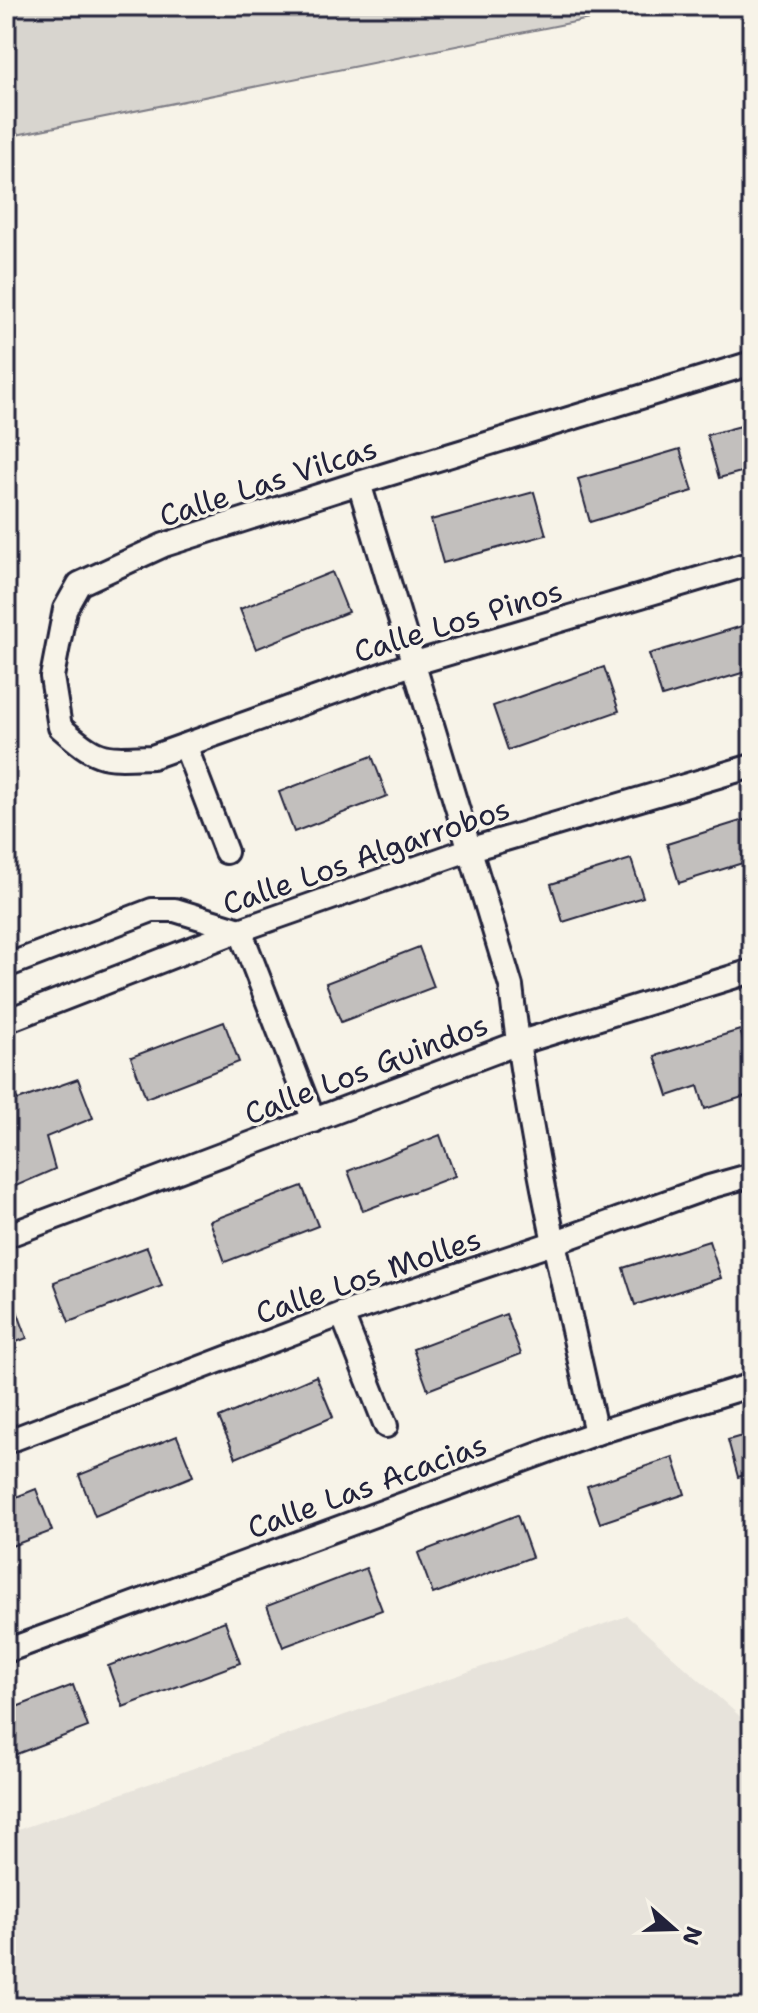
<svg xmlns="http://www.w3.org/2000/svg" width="758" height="2013" font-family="'Shantell Sans',sans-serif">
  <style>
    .built { fill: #e7e3db }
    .green { fill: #d8d5cf; stroke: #7d7c85; stroke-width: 2 }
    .building { fill: #c2bfbd; stroke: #22223b; stroke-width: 2 }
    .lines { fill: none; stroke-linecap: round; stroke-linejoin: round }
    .minor-casing { stroke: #22223b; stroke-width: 28 }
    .minor { stroke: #f7f3e8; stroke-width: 22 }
    .labels { text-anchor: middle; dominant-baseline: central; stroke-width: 7; stroke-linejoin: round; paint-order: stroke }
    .street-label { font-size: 30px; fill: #22223b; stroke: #f7f3e8 }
  </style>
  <rect width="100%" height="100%" fill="#f7f3e8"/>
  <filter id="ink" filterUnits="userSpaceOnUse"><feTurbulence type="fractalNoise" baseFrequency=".0125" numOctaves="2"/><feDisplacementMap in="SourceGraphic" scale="16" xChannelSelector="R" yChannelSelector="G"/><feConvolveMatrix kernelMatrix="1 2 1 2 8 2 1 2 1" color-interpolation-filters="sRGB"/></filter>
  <g filter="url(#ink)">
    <polygon class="built" points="627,1616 752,1727 752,2007 6,2007 6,1834"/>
    <polygon class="green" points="6,6 654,6 6,137"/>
    <g class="building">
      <polygon points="752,423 752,469 719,478 707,435"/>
      <polygon points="680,449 693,491 590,522 578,479"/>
      <polygon points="534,492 546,535 443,563 431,520"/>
      <polygon points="332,572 348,612 256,649 240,609"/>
      <polygon points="752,623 752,670 662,697 649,654"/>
      <polygon points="604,667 619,711 508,750 493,706"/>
      <polygon points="372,756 387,796 294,832 279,792"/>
      <polygon points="747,819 752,836 752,860 679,883 667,844"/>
      <polygon points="631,859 643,897 563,922 551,884"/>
      <polygon points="419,947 434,987 341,1022 326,983"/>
      <polygon points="224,1022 239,1062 146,1098 131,1057"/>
      <polygon points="740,1030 752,1069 752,1094 705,1109 698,1086 668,1096 655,1056"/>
      <polygon points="78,1079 93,1118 46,1137 55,1169 9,1189 6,1180 6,1094 12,1091 18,1100"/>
      <polygon points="440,1135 455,1176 363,1211 348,1171"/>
      <polygon points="302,1186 318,1226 225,1262 210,1221"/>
      <polygon points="752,1223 752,1260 742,1226"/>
      <polygon points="709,1241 721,1278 635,1305 623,1268"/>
      <polygon points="147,1247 162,1286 69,1322 54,1282"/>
      <polygon points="12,1297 27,1338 6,1346 6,1299"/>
      <polygon points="506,1314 521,1354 428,1390 413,1349"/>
      <polygon points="316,1376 333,1417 236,1458 219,1418"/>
      <polygon points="752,1433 752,1473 738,1477 728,1440"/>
      <polygon points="177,1436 193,1476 95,1516 79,1475"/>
      <polygon points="673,1457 685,1494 600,1523 587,1486"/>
      <polygon points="36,1489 52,1531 6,1548 6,1501"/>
      <polygon points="517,1515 532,1557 433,1594 418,1553"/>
      <polygon points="366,1568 382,1610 283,1647 267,1606"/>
      <polygon points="225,1621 240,1663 123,1707 108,1666"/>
      <polygon points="73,1685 88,1727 6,1758 6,1711"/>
    </g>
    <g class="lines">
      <defs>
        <g id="minor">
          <path d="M752,363L359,483L164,545L79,584L65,609L52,677L60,727C99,761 101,759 152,757L412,664L752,563"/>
          <path d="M359,483L511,986C528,1137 563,1285 596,1433"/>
          <polyline points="185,745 226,852"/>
          <polyline points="6,966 152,910 175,910 240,930 314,1121"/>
          <polyline points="6,1021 240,930 468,850 752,766"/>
          <polyline points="6,1236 518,1043 752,971"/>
          <polyline points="342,1314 386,1426"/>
          <polyline points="6,1442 342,1314 553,1243 709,1187 752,1175"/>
          <polyline points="6,1651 596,1433 752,1385"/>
        </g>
      </defs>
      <use href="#minor" class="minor-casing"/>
      <use href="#minor" class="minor"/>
    </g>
  </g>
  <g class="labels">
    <g class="street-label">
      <text transform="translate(268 482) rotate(-18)">Calle Las Vilcas</text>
      <text transform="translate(458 621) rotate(-17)">Calle Los Pinos</text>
      <text transform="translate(366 856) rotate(-19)">Calle Los Algarrobos</text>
      <text transform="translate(366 1069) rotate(-21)">Calle Los Guindos</text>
      <text transform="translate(368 1276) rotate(-19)">Calle Los Molles</text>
      <text transform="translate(367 1486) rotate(-20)">Calle Las Acacias</text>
    </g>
  </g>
  <rect width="758" height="2013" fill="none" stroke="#f7f3e8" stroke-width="32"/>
  <rect x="16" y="16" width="726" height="1981" fill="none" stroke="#22223b" stroke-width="3" filter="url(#ink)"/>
  <g transform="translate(674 1929) rotate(110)" stroke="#f7f3e8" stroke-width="6" paint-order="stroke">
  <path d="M0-6L14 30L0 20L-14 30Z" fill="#22223b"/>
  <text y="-12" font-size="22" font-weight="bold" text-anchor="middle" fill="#22223b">N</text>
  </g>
</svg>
